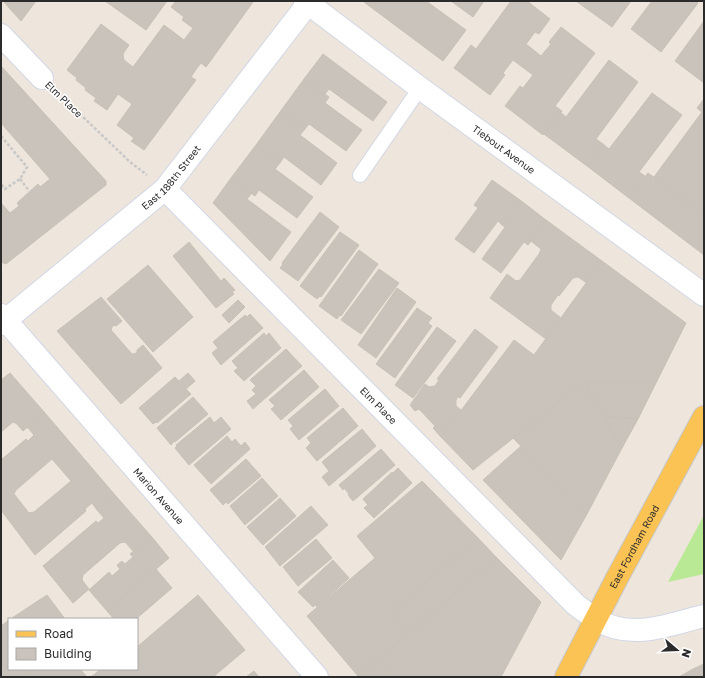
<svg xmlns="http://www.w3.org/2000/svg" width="705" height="678" font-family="'Golos Text',sans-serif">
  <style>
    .green { fill: #bae995 }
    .building { fill: #c9c3bb; stroke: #cac1b6; fill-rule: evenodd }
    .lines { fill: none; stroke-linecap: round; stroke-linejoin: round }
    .lane-casing { stroke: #d1d7e5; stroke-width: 16 }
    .street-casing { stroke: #d1d7e5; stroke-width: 24 }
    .secondary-casing { stroke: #d1d7e5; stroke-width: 24 }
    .primary-casing { stroke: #c8c8c8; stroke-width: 24 }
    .path { stroke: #c8c8c8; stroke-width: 2.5; stroke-dasharray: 3 2; stroke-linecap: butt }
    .lane { stroke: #fff; stroke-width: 14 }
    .street { stroke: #fff; stroke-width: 22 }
    .secondary { stroke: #fff; stroke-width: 22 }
    .primary { stroke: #fbc354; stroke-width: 22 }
    .labels { text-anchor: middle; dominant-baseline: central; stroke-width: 3; stroke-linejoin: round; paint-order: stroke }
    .street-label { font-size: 10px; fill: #2b2b2b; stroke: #fff }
  </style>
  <rect width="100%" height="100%" fill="#eee5dc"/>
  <polygon class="green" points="704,515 704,574 668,582"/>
  <g class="building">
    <polygon points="3,1 36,1 21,21"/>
    <polygon points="105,1 167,1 146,30"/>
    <polygon points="176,1 252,1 253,2 206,67 201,63 197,68 191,77 196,80 144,150 131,141 134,138 117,125 132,104 118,94 107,110 94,101 96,98 85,90 86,88 76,80 77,78 67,70 101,24 129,45 123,54 124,60 133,67 164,25 184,40 193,28 182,20 184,17 171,7"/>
    <polygon points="365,1 426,1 466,30 443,61 364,2"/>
    <polygon points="451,1 484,1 473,17"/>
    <polygon points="511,1 527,1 550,19 539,34 535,32 526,44 541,56 551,44 549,42 561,27 595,53 555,106 562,111 543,135 505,106 520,86 523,88 533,75 513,60 503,73 505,75 490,95 454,68 471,45 476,49"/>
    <polygon points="576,1 631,1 612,27"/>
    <polygon points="652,1 696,1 698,3 661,52 631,29"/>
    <polygon points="704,21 704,83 675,61"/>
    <polygon points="323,54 387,102 373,121 329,89 325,94 304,79"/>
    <polygon points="609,60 638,82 596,139 603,144 587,166 544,134 560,112 566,117"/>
    <polygon points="1,66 106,181 106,185 6,264 1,262 1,203 10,213 19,206 17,203 38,184 40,187 50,179 1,123"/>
    <polygon points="304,79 329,97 325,103 362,130 346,151 309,124 305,129 280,112"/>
    <polygon points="652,93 682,115 639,172 645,176 629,198 587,166 603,144 609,149"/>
    <polygon points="704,99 704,114 697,108"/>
    <polygon points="280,112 305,129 300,135 337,163 321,185 284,157 280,163 256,145"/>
    <polygon points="702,112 704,114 704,215 654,177"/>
    <polygon points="256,145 280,163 275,169 313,197 297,218 259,190 255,196 231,178"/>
    <polygon points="648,173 704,215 704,255 629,198"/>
    <polygon points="231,178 252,193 247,199 291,232 270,261 213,203"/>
    <polygon points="492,180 520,200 502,225 498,221 474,253 455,239 478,208 474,205"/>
    <polygon points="520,200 546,220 528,245 524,242 501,273 482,259 505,227 502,225"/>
    <polygon points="320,212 339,227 298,281 280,268 283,264 282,263"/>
    <polygon points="546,220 602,261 587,283 578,277 573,278 559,296 558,295 551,305 551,310 561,318 546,339 490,298 507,274 516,281 520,280 539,254 541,249 531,241"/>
    <polygon points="340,232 359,245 321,297 320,296 317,299 300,286"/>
    <polygon points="189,242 221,281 224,278 235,290 232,292 234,294 216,308 173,256"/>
    <polygon points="359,250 378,264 341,316 340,315 337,319 319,306"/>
    <polygon points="602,261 686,323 656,383 583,383 473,470 441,437 514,340 534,355"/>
    <polygon points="148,265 193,317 153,352 107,299"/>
    <polygon points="379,269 399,283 361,334 341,320"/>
    <polygon points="397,288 416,302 376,358 358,345"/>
    <polygon points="101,297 122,321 116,326 113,325 111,330 132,354 137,353 137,350 143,345 162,368 121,404 57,331"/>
    <polygon points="238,300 245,307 229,323 222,315"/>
    <polygon points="417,308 432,318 428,323 432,326 395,378 376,364"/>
    <polygon points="250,314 263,328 221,365 212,353 218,348 213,342 245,315 247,317"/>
    <polygon points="437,327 456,341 413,398 395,385"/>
    <polygon points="475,329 498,347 460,398 458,397 456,400 456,406 461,410 441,437 433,428 435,426 419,409 415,411 410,405 425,384 429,387 435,386 439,380 437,379"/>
    <polygon points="264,333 266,336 269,333 281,348 244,381 234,371 238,368 232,361"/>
    <polygon points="286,349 302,366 253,409 247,401 256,394 252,390 256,386 250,380"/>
    <polygon points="304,370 319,387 281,420 271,409 275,406 269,400"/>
    <polygon points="10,373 45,413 23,431 17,424 13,422 1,432 1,380"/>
    <polygon points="188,373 195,381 186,389 191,394 157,423 156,422 153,424 139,408 175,377 179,381"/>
    <polygon points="583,383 585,383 622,448 587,514 513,438"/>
    <polygon points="585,383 656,383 638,419 604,416"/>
    <polygon points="325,389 339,406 299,440 290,429 293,426 288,420"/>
    <polygon points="193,397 208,414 175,442 174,441 171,445 157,428"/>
    <polygon points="343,408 358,426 317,461 306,448 311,443 307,438"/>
    <path d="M45,413L115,495L97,510L92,503L85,509L86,511L35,555L1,510V460L26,439L28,441L34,435L28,428ZM52,459L71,481L34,512L29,513L14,494L16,490Z"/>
    <polygon points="604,416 638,419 622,448 620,446"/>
    <polygon points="210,417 214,423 221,417 231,429 189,465 175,448 177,446 176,445"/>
    <polygon points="362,429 376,446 329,486 322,477 329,471 322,462"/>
    <polygon points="227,436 232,442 235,439 241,446 245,442 250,449 211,484 194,465"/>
    <polygon points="521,446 587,514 561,560 483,480"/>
    <polygon points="381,449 395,465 353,501 348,495 349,494 344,488 343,490 339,485"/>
    <polygon points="246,459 261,476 228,504 226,502 223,505 210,490"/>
    <polygon points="398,468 412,483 374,518 364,508 368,505 363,499 392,472 393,473"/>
    <polygon points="262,478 278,496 245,525 230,506"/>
    <polygon points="422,481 478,538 392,611 410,632 358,676 307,616 375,558 357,536"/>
    <polygon points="115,495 151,536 133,551 125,542 120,543 83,575 82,580 89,589 73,603 43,566 96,521 98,523 104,518 97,510"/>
    <polygon points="280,498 296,516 263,545 247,527"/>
    <polygon points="311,506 328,525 280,566 265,547"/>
    <polygon points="151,536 169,558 107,611 89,590 109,572 112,576 120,569 117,565 122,561 125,564 133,557 130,554"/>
    <polygon points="478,538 497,558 410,632 392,611"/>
    <polygon points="316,539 332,558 298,586 283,567"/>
    <polygon points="497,558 541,602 501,677 393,677 378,659"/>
    <polygon points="333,560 349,578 317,607 315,605 313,607 298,592"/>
    <polygon points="156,569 172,588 136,619 114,619 107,611"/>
    <polygon points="47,595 65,619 11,619 15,616"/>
    <polygon points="198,595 245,650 213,677 91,677 101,669 137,669 137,647"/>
    <polygon points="9,620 9,669 33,669 21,677 1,677 1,626"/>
    <polygon points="378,659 393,677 359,677 358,676"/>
    <polygon points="704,664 704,677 702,677 693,669"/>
    <polygon points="33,669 80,669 87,677 21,677"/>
    <polygon points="693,669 702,677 679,677"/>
    <polygon points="254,671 259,677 246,677"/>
  </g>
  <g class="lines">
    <defs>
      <polyline id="lane" points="360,175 420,88"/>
      <g id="street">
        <path id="s1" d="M305,1L420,88L704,295"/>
        <polyline points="1,35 42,78"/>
        <path id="s2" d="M165,189L576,605L595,619"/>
        <path id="s3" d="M1,315L317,677"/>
        <path id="s4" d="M1,324L165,189L310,1"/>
      </g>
      <path id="secondary" d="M595,619C632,641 666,625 704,616"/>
      <g id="primary">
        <path id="s5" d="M566,677L617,578L704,417"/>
      </g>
    </defs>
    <use href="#lane" class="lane-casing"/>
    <use href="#street" class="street-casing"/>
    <use href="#secondary" class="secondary-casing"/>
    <use href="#primary" class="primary-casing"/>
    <g class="path">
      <polyline points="58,93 130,162 147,175"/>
      <polyline points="1,136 27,167 20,179 5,189 1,184"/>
      <polyline points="20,179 30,192"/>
    </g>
    <use href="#lane" class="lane"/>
    <use href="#street" class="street"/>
    <use href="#secondary" class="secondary"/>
    <use href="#primary" class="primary"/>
  </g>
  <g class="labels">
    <g class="street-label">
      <text transform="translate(64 99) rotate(44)">Elm Place</text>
      <text stroke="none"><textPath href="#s1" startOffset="248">Tiebout Avenue</textPath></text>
      <text stroke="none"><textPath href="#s4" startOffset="225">East 188th Street</textPath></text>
      <text stroke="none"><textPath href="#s2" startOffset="304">Elm Place</textPath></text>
      <text stroke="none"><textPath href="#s3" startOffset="240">Marion Avenue</textPath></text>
      <text stroke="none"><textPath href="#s5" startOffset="147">East Fordham Road</textPath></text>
    </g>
  </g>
  <rect width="705" height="678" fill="none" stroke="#2b2b2b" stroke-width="4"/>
  <rect x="8" y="618" width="130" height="52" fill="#ffffff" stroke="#aaaaaa"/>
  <rect x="16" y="631" width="20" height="6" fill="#fbc354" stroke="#aaaaaa"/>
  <text x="44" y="638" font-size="12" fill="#2b2b2b">Road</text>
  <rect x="16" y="648" width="20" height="12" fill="#c9c3bb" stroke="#aaaaaa"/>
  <text x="44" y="658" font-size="12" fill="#2b2b2b">Building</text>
  <g transform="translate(677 650) rotate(109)" stroke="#ffffff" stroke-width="3" paint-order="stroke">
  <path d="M0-3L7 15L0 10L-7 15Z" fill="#2b2b2b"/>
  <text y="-6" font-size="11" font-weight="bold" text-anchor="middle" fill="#2b2b2b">N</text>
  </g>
</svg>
